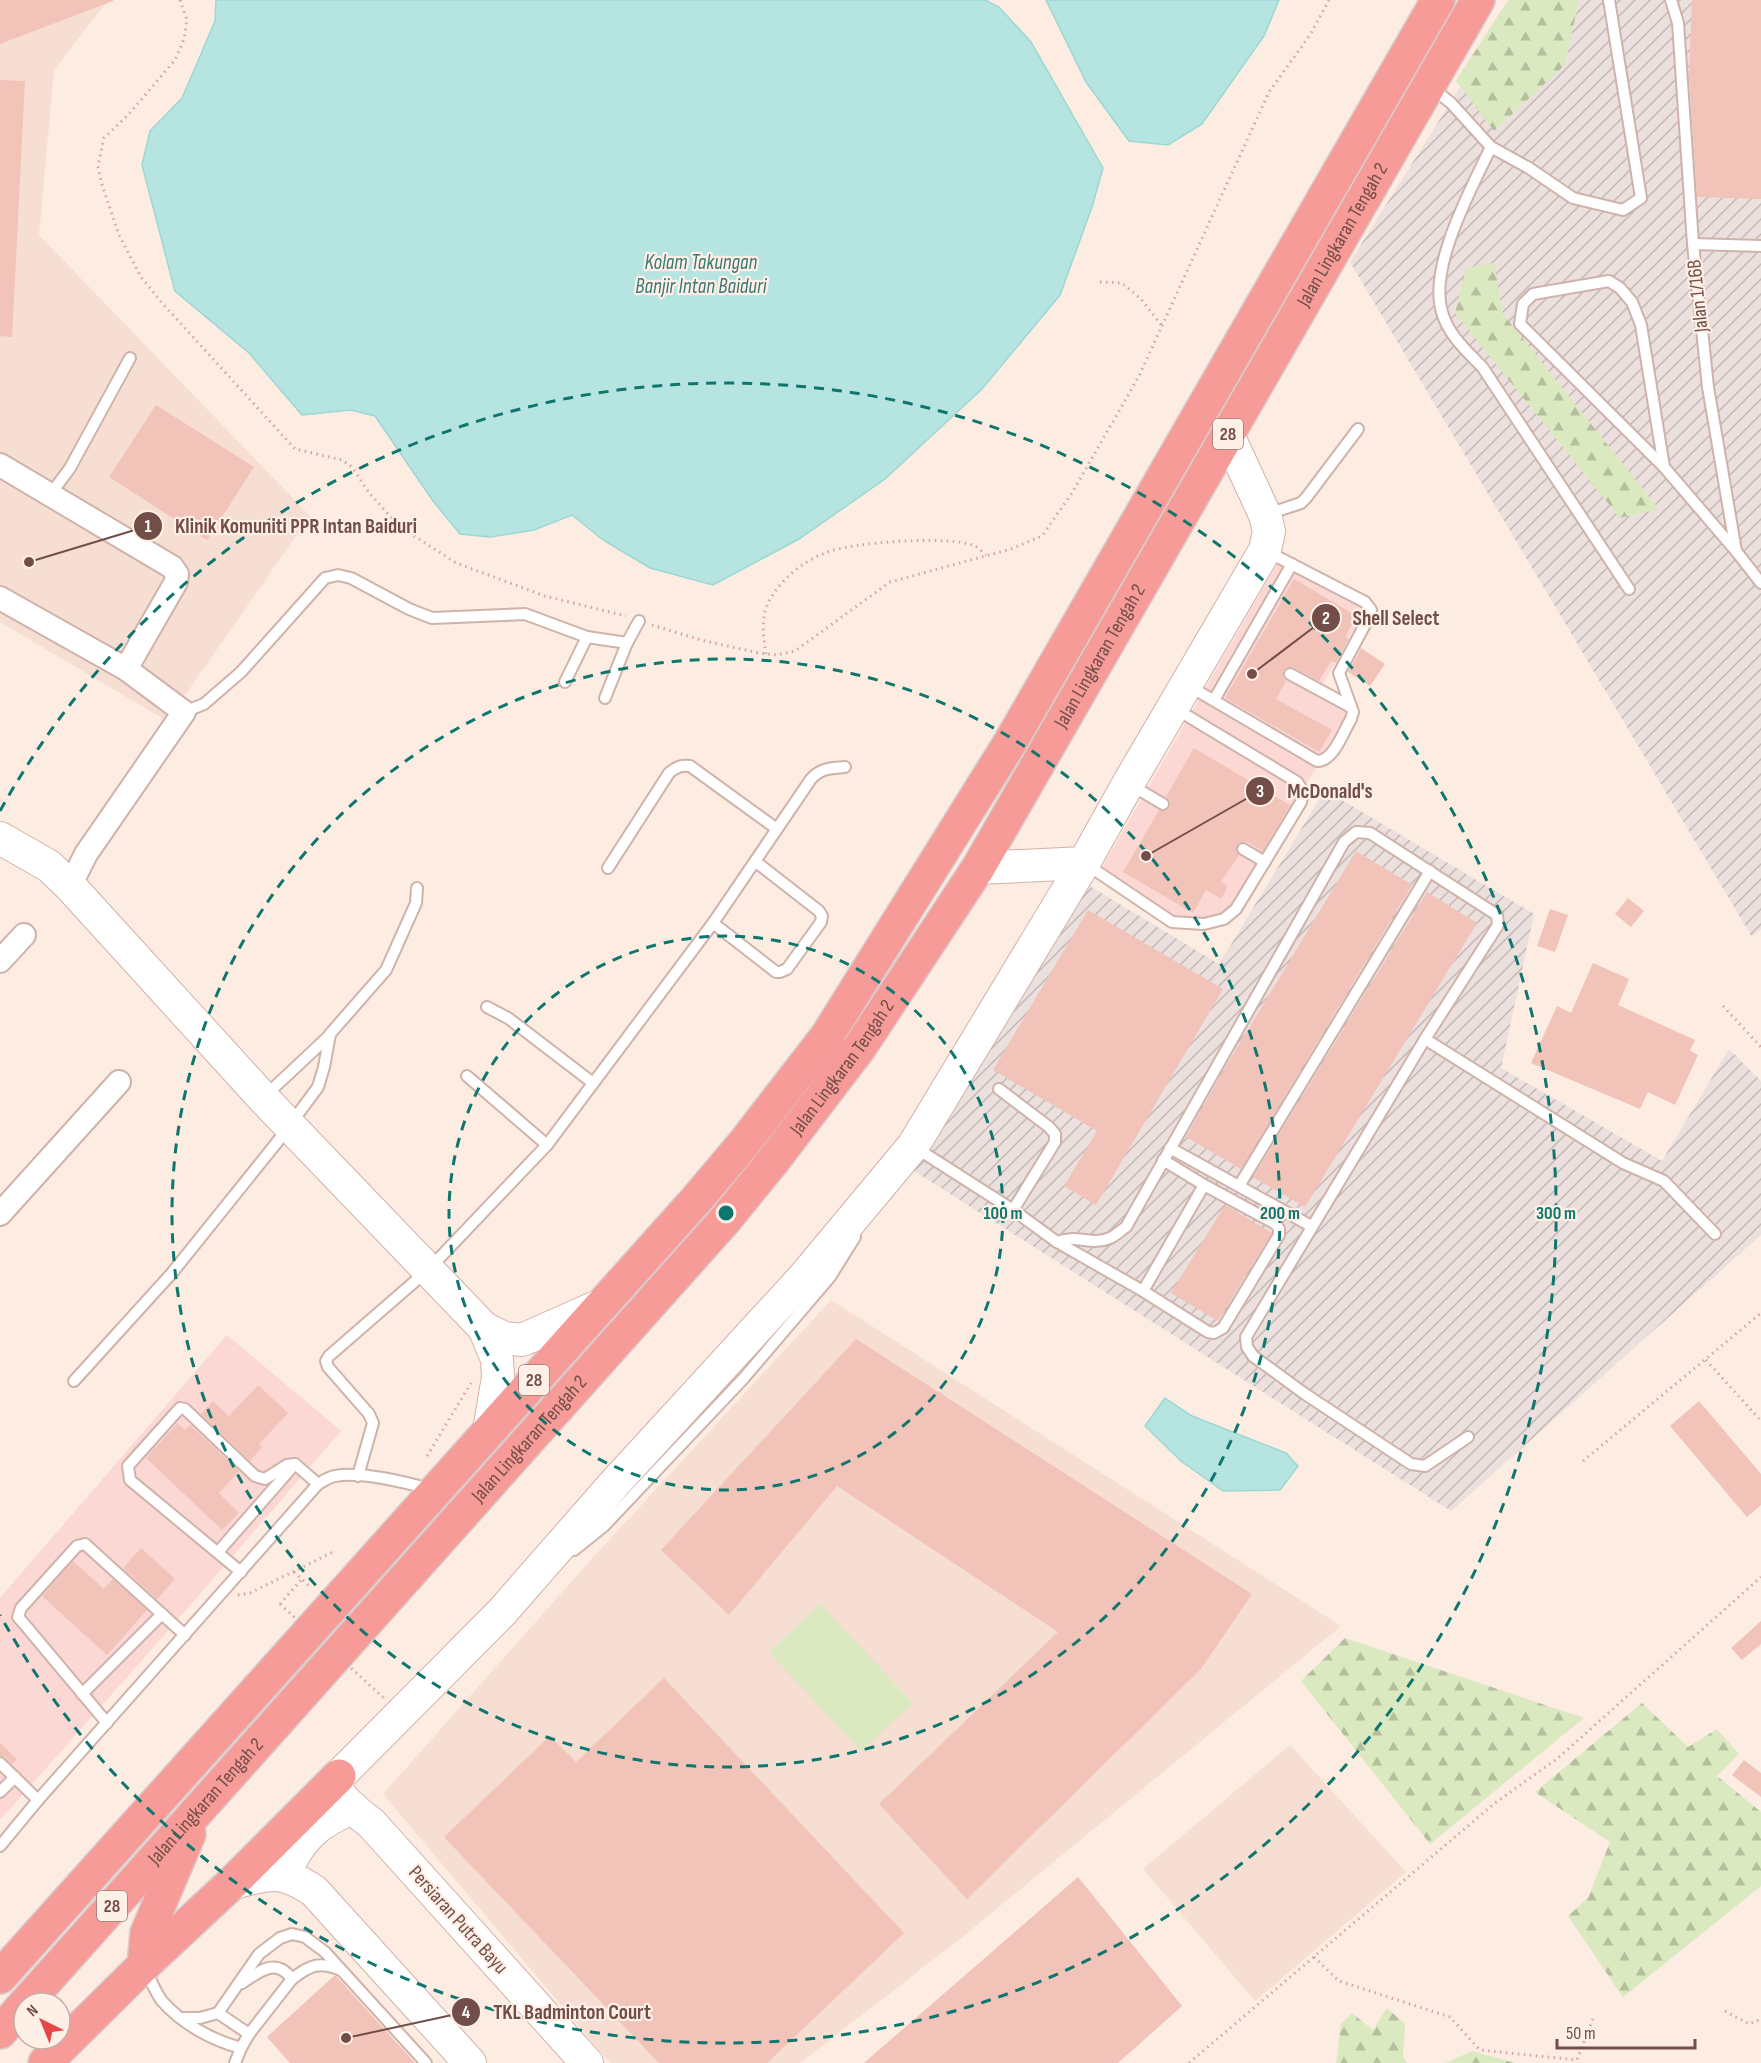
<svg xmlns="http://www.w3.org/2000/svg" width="1761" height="2063" font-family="'Sofia Sans Condensed',sans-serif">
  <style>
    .residential { fill: #f6ded3 }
    .commercial { fill: #fcd8d5 }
    .industrial { fill: url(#industrial-furrows) }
    .forest { fill: url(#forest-firs) }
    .garden { fill: #dae9c0 }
    .water { fill: #b6e5e1; stroke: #9cd7d3; stroke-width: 1.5 }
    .building { fill: #f1c3b9 }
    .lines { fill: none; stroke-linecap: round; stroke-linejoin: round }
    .lane-casing { stroke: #cfb3ab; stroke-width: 14 }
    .street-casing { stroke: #cfb3ab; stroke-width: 26 }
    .secondary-casing { stroke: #d2b1a8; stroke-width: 34 }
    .highway-casing { stroke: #d8cdcc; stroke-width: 36 }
    .path { stroke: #d6a69d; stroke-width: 3; stroke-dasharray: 1.5 4.5; stroke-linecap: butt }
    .lane { stroke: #fff; stroke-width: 10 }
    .street { stroke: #fff; stroke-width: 22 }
    .secondary { stroke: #fff; stroke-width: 32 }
    .highway { stroke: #f69b98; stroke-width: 33 }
    .path-bridge { stroke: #d6a69d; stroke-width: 3; stroke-dasharray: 1.5 4.5; stroke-linecap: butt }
    .ring { fill: none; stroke: #0f766e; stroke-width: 3; stroke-dasharray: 10 8 }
    .labels { text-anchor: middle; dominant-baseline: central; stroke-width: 4.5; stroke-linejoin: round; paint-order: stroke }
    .shield { fill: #fff0e7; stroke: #9d7f78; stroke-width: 1.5 }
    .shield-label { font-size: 18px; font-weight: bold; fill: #734e48 }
    .street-label { font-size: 20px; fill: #734e48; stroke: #fff0e7 }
    .water-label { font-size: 21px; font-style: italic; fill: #3c7875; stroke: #fff0e7 }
    .centre { fill: #0f766e; stroke: #fff0e7; stroke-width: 3 }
    .ring-label { font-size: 18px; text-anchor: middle; font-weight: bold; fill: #0f766e; stroke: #fff0e7; stroke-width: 4.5; stroke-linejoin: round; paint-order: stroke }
    .leader { fill: none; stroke: #734e48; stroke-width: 2 }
    .callout-dot { fill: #734e48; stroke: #fff0e7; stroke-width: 2 }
    .mark-label { font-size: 18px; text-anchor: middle; font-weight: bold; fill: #fff }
    .callout-label { font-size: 21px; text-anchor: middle; font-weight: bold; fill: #734e48; stroke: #fff0e7; stroke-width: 4.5; stroke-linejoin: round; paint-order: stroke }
  </style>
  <defs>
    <pattern id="industrial-furrows" width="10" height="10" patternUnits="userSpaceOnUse" patternTransform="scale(1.5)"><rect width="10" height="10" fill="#ebe0dd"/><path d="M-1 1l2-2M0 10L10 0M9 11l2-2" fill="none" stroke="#c3b8b5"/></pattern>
    <pattern id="forest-firs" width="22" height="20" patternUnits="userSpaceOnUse" patternTransform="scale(1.5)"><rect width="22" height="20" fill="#dae9c0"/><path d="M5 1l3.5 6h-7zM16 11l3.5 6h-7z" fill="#b5bf9e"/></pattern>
  </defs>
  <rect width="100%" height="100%" fill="#fcece1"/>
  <g class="residential">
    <polygon points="0,0 108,0 54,70 39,235 310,516 167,721 0,622"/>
    <polygon points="831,1300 1341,1626 961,1938 800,2063 610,2063 383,1794 597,1553"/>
    <polygon points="1290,1745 1406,1872 1255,2001 1143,1869"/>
  </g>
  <g class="commercial">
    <polygon points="1278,562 1362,605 1366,610 1317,694 1347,710 1348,715 1233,905 1222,915 1204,919 1174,917 1101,869"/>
    <polygon points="227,1335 341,1431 167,1632 0,1820 0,1598"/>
  </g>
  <g class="industrial">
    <polygon points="1515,0 1761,0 1761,929 1752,937 1350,262"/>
    <polygon points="1325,790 1534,914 1501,1068 1662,1161 1729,1049 1761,1081 1761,1235 1451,1511 914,1171 1088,885 1219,964"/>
  </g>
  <g class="forest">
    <polygon points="1508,0 1579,0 1565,65 1494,131 1456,81"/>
    <polygon points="1494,263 1503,314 1659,509 1620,518 1455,313 1466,268"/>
    <polygon points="1345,1638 1584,1718 1430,1844 1301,1681"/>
    <polygon points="1642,1703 1688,1747 1717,1729 1739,1754 1717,1776 1761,1812 1761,1886 1623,1997 1568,1916 1588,1898 1610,1842 1535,1792"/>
    <polygon points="1387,2008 1405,2024 1403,2056 1407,2063 1336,2063 1341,2024 1352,2013 1373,2030"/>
    <polygon points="1472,2051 1515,2063 1446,2063"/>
  </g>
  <polygon class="garden" points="820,1604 913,1703 861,1751 769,1652"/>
  <g class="water">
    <polygon points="216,0 985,0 999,7 1031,42 1103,168 1092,207 1060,295 982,389 885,479 799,539 713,585 650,568 603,540 572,515 534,530 490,537 460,534 433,501 375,416 351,410 302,415 249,353 175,291 142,165 150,131 182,98 195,68 215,21"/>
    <polygon points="1046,0 1279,0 1264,36 1202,124 1168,145 1129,141 1086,82"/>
    <polygon points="1165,1398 1192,1416 1286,1453 1298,1466 1280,1490 1223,1491 1181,1461 1145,1426"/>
  </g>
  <g class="building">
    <polygon points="0,0 113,0 113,1 0,44"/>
    <polygon points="1692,0 1761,0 1761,199 1697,197 1689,73"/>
    <polygon points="0,80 25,81 12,337 0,336"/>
    <polygon points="156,405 254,467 207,540 109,477"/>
    <polygon points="1294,579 1357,616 1345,637 1349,639 1336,663 1331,661 1319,681 1293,667 1287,667 1283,671 1283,677 1286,681 1276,699 1332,730 1319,752 1225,698"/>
    <polygon points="1361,648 1385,664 1370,686 1348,672"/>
    <polygon points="1194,748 1290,805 1263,851 1248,842 1240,842 1237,845 1236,850 1239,855 1221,882 1228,886 1221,899 1206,890 1193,913 1123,872 1159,810 1166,811 1170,807 1170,801 1166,797"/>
    <polygon points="1356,851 1412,885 1241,1169 1186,1137 1223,1071"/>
    <polygon points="1427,892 1477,923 1305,1207 1253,1177"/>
    <polygon points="1628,898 1644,911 1631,927 1615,914"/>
    <polygon points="1550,909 1568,915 1555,952 1537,946"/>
    <polygon points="1088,910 1223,989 1096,1205 1064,1186 1097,1131 993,1070"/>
    <polygon points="1593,963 1629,979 1618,1005 1695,1040 1690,1051 1698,1055 1675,1105 1648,1092 1640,1109 1531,1063 1557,1006 1571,1013"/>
    <polygon points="1225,1205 1272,1233 1218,1321 1171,1293"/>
    <polygon points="856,1339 1252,1594 1201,1669 967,1899 879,1804 1058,1632 837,1486 729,1615 661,1550"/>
    <polygon points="258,1385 288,1413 259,1444 262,1447 250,1461 201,1414 213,1401 229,1416"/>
    <polygon points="1699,1401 1761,1474 1761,1505 1747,1517 1670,1426"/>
    <polygon points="178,1423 185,1430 190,1425 239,1471 219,1493 239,1513 222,1530 146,1458"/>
    <polygon points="141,1548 175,1579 157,1599 123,1568"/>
    <polygon points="73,1561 104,1589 113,1579 147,1610 107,1655 42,1596"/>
    <polygon points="1761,1621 1761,1644 1742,1660 1731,1648"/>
    <polygon points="664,1678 904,1933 767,2063 659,2063 444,1837 550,1736 576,1762"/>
    <polygon points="0,1743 17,1759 12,1764 5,1757 0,1756"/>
    <polygon points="1744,1760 1761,1773 1761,1797 1732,1775"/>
    <polygon points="1078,1877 1182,2006 1118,2063 864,2063"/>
    <polygon points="334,1976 336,1976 415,2063 290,2063 267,2037"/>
  </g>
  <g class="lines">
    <defs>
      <g id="lane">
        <polyline points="1671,0 1678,23 1693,244 1708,387 1736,551 1761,583"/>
        <polyline points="1431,87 1451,103 1491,147 1529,168 1573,198 1623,210 1641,198 1609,0"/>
        <path d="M1491,147C1472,187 1428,267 1442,312C1448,335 1468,352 1483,368L1629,589"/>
        <polyline points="1693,244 1761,246"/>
        <polyline points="1664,467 1641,325 1632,302 1620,288 1609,281 1533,294 1523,304 1520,324 1664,467 1736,551"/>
        <polyline points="50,495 70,468 130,358"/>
        <polyline points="1268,514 1301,503 1306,498 1358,429"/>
        <polyline points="1290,674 1351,707"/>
        <polyline points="565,682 587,637"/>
        <path d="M1189,686L1317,761C1334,761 1343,732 1351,719L1353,712L1339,673L1368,619L1371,610L1365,602L1268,552"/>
        <polyline points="605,698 627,643"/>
        <polyline points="1214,700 1292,564"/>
        <polyline points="184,712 204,704 241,672 325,578 338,575 351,578 409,609 432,618 525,614 587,637 627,643 639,621"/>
        <polyline points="1129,784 1163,804"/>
        <polyline points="1243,849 1265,862"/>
        <polyline points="1086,864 1172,922 1204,924 1224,919 1236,909 1301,802 1303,791 1297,782 1176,709"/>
        <path d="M608,868L669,773C676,767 681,765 690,766L777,829"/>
        <polyline points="713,923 776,972 780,972 787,969 821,922 822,916 819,911 756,862"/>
        <polyline points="487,1007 508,1018 593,1083"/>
        <polyline points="1425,1039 1246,1337 1247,1347 1253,1356 1305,1394 1411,1464 1425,1466 1468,1437"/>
        <polyline points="467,1076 547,1145"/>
        <polyline points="999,1089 1049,1127 1055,1134 1055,1142 1013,1210"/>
        <polyline points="265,1096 330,1035"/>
        <polyline points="916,1148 1013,1210 1057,1242 1143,1291 1208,1332 1214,1333 1223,1328 1279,1235 1279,1229 1276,1224 1204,1185 1163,1160"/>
        <polyline points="1170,1148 1311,1226"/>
        <polyline points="1239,1186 1430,871"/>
        <path d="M1057,1242C1076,1234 1092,1246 1110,1238C1115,1236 1121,1230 1126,1227L1344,842L1356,832L1370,833L1497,915L1498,925L1425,1039L1623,1163L1664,1181L1715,1234"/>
        <polyline points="1143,1291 1204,1185"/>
        <polyline points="74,1381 172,1273 278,1141 318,1087 324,1067 330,1034 386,970 416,903 417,888"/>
        <path d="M358,1476L373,1423L369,1414L328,1367L326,1361L329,1356L428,1270L547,1145L713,923L811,779C821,768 831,768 845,767"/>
        <polyline points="574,1550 604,1526 743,1379 830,1277 855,1237"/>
        <polyline points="218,1552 295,1464"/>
        <polyline points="241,1572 130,1480 128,1466 180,1408 185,1409 255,1476 265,1479 287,1465 295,1464 318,1484"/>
        <polyline points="82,1694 162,1614"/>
        <polyline points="107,1723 25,1625 18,1617 21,1608 77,1546 85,1544 185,1635"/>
        <polyline points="0,1763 38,1800"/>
        <polyline points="0,1792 15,1777"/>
        <path d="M0,1846L38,1800L318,1484C323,1481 329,1477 335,1476C360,1471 405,1482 429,1489"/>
        <path d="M145,1968C150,1978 155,1992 162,2001C182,2024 212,2040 241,2048L235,2063"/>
        <path d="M292,1979C310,1965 319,1961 341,1970"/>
        <polyline points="218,2013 249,2034"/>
        <polyline points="181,2018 200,2018 218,2013 259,1954 280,1938 292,1934 305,1937 325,1952 426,2063"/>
        <path d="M241,2048L249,2034L292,1979C276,1957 260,1971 242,1983"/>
      </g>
      <g id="street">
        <polyline points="0,465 172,567 177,574 176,582 126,669"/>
        <polyline points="0,598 126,669 184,712 86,854 70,886"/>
        <polyline points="0,961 24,935"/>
        <polyline points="0,1214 119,1082"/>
      </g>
      <g id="secondary">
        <polyline points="0,838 49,866 70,886 263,1098 484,1328 504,1338 522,1340 601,1305"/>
        <polyline points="978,868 1084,863 1128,784 1265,550 1269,531 1265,515 1228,435"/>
        <polyline points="484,1328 497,1359 498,1377 489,1431"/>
        <path d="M284,1875C299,1839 317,1822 353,1808"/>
        <path d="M232,1883C271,1874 280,1868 314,1891L470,2063"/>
        <path d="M587,2063L371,1823C362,1816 337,1798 337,1786C337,1785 339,1776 339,1776L502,1612L614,1484L803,1278L913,1146L1084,863"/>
      </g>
      <g id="highway">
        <polyline points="144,1965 147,1933 189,1834"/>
        <polyline points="0,1977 696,1200 745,1142 827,1036 1011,741 1438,0"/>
        <path id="s1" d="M26,2003L725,1220L773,1161L860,1047L978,868L1478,0"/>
        <polyline points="0,2032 24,2005"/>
        <polyline points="45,2063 144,1965 232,1883 339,1776"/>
      </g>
    </defs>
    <use href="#lane" class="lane-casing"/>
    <use href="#street" class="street-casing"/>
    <use href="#secondary" class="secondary-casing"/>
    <use href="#highway" class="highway-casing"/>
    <g class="path">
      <polyline points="180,0 187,20 184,39 175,60 129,114 104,138 98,166 101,182 119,235 141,277 163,304 295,449 342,460 352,467 370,494 399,526 456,563 545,596 626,616"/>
      <polyline points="1100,282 1122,283 1141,299 1162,326"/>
      <polyline points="652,625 701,640 759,653 777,655 795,651 890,582 1011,549 1042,536 1072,493 1139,376 1269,92 1310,35 1329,0"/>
      <path d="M766,654C763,634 760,613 772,596C784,577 804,561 825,553C850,542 951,535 975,546C979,548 983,553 986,555"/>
      <polyline points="1723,1006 1761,1047"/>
      <polyline points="1706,1360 1761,1421"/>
      <polyline points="427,1456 471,1383"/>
      <polyline points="1583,1461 1761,1313"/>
      <polyline points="294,1572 310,1587"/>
      <polyline points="238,1595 250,1593 335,1551"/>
      <polyline points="280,1604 302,1579"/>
      <polyline points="1314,1957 1339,1981 1450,2017 1480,2050 1577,2060 1594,2016"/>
      <polyline points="1725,2011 1749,2024 1761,2019"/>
      <polyline points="1189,2063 1495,1803 1558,1758 1761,1577"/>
    </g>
    <use href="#lane" class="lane"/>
    <use href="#street" class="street"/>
    <use href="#secondary" class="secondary"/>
    <use href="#highway" class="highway"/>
    <polyline class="path-bridge" points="280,1604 385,1699"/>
  </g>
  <g class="ring">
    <circle cx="726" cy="1213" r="277"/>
    <circle cx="726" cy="1213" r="554"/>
    <path d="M0 811A830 830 0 1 1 0 1615"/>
  </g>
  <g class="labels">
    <g class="shield">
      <rect x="1213" y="419" width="30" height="30" rx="4.5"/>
      <rect x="519" y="1365" width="30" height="30" rx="4.5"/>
      <rect x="97" y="1891" width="30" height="30" rx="4.5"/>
    </g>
    <g class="shield-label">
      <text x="1228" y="434">28</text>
      <text x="534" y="1380">28</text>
      <text x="112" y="1906">28</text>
    </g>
    <g class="street-label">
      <text stroke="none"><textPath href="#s1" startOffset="2214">Jalan Lingkaran Tengah 2</textPath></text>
      <text transform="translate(1698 296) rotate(-96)">Jalan 1/16B</text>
      <text stroke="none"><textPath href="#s1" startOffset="1728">Jalan Lingkaran Tengah 2</textPath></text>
      <text stroke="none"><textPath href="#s1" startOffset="1242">Jalan Lingkaran Tengah 2</textPath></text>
      <text stroke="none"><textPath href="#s1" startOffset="756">Jalan Lingkaran Tengah 2</textPath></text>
      <text stroke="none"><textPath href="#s1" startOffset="270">Jalan Lingkaran Tengah 2</textPath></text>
      <text transform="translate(458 1920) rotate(48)">Persiaran Putra Bayu</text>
    </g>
    <g class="water-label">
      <text x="701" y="262">Kolam Takungan<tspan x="701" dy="24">Banjir Intan Baiduri</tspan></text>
    </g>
  </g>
  <circle cx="726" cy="1213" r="9" class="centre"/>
  <g class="ring-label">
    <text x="1003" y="1219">100 m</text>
    <text x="1280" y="1219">200 m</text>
    <text x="1556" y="1219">300 m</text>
  </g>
  <path class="leader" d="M29 562L148 526M1252 674L1326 618M1146 856L1260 791M346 2038L466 2012"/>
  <g class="callout-dot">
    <circle cx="29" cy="562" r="6"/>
    <circle cx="1252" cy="674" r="6"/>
    <circle cx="1146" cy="856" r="6"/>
    <circle cx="346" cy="2038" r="6"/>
    <circle cx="148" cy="526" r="15"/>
    <circle cx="1326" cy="618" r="15"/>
    <circle cx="1260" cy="791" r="15"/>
    <circle cx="466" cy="2012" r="15"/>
  </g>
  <g class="mark-label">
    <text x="148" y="532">1</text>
    <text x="1326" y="624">2</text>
    <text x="1260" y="797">3</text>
    <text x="466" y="2018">4</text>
  </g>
  <g class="callout-label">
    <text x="296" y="533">Klinik Komuniti PPR Intan Baiduri</text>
    <text x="1396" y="625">Shell Select</text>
    <text x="1330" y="798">McDonald's</text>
    <text x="572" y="2019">TKL Badminton Court</text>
  </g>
  <g transform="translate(42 2021) rotate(317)"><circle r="28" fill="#fff0e7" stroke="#c7afa7" stroke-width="1.5"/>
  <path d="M0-4.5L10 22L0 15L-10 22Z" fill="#e64647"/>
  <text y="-9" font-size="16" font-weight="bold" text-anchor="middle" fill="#734e48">N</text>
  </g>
  <path d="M1557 2039v9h138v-9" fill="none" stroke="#734e48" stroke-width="3"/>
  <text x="1566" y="2039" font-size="18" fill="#734e48" stroke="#fff0e7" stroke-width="4.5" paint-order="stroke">50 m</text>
</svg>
